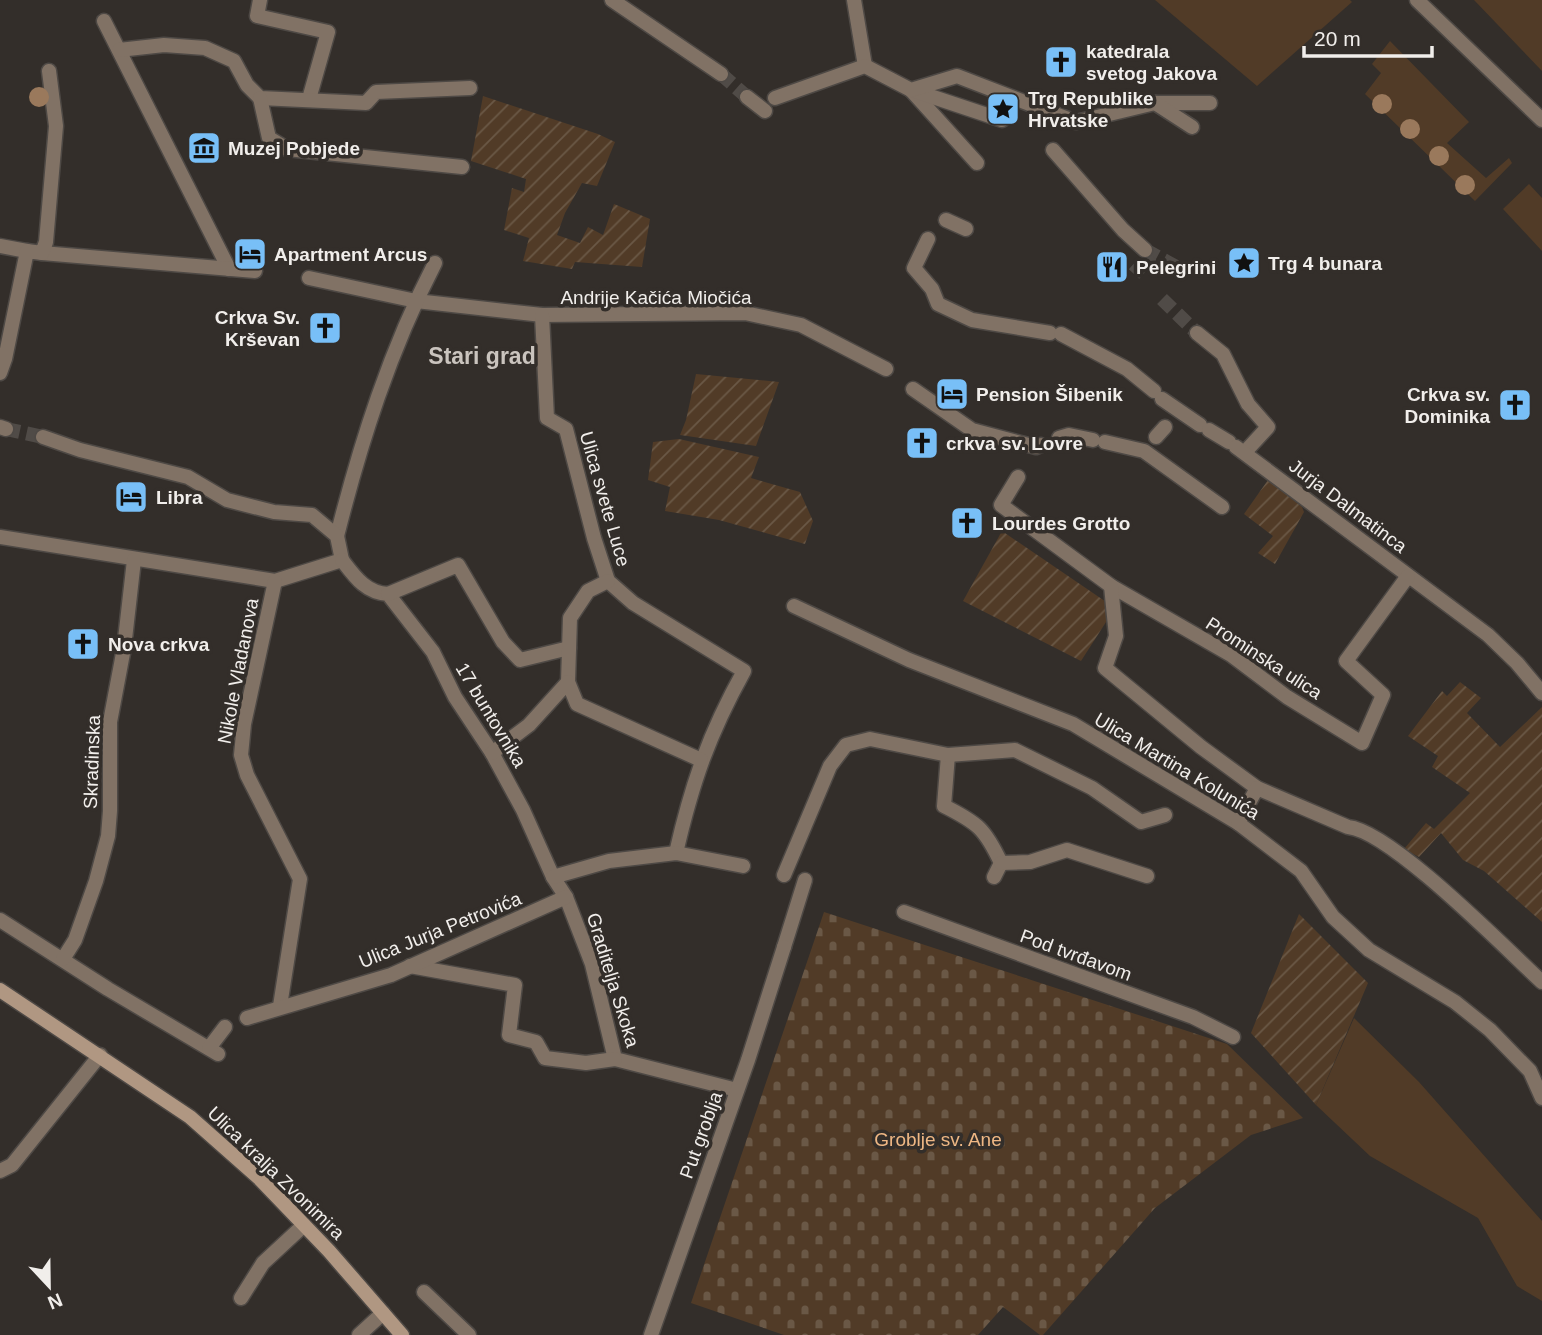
<svg xmlns="http://www.w3.org/2000/svg" width="1542" height="1335" font-family="Arial,sans-serif">
  <style>
    .green { fill: #513b27 }
    .cemetery { fill: url(#cemetery-stones) }
    .garden { fill: url(#garden-furrows) }
    .lines { fill: none; stroke-linecap: round; stroke-linejoin: round }
    .pedestrian-tunnel { stroke: #504b47; stroke-width: 14; stroke-dasharray: 14 7; stroke-linecap: butt }
    .service-casing { stroke: #4e4945; stroke-width: 17 }
    .pedestrian-casing { stroke: #4e4945; stroke-width: 17 }
    .minor-casing { stroke: #4e4945; stroke-width: 17 }
    .secondary-casing { stroke: #4e4945; stroke-width: 17 }
    .service { stroke: #817265; stroke-width: 14 }
    .pedestrian { stroke: #817265; stroke-width: 14 }
    .minor { stroke: #817265; stroke-width: 14 }
    .secondary { stroke: #b09782; stroke-width: 14 }
    .tree { fill: #9a795c }
    .labels { text-anchor: middle; dominant-baseline: central; stroke-width: 7; stroke-linejoin: round; paint-order: stroke }
    .poi-label { font-size: 19px; font-weight: bold; fill: #f1eeeb; stroke: #332e2a; text-anchor: start }
    .street-label { font-size: 19px; fill: #f1eeeb; stroke: #332e2a }
    .park-label { font-size: 19px; fill: #eeb784; stroke: #332e2a }
    .quarter-label { font-size: 23px; font-weight: bold; fill: #cac4be; stroke: #332e2a }
  </style>
  <defs>
    <pattern id="cemetery-stones" width="16" height="16" patternUnits="userSpaceOnUse" patternTransform="scale(1.75)"><rect width="16" height="16" fill="#513b27"/><path d="M2 7V4a2 2 0 0 1 4 0v3zM10 15v-3a2 2 0 0 1 4 0v3z" fill="#6a5846"/></pattern>
    <pattern id="garden-furrows" width="10" height="10" patternUnits="userSpaceOnUse" patternTransform="scale(1.75)"><rect width="10" height="10" fill="#513b27"/><path d="M-1 1l2-2M0 10L10 0M9 11l2-2" fill="none" stroke="#6a5846"/></pattern>
  </defs>
  <rect width="100%" height="100%" fill="#332e2a"/>
  <g class="green">
    <polygon points="1155,0 1350,0 1352,2 1257,86"/>
    <polygon points="1474,0 1542,0 1542,71"/>
    <polygon points="1390,41 1469,122 1447,143 1486,178 1509,158 1512,163 1475,201 1365,94 1381,73 1372,64"/>
    <polygon points="1529,184 1542,198 1542,251 1503,209"/>
    <polygon points="1354,1018 1419,1082 1542,1221 1542,1301 1517,1286 1478,1218 1370,1156 1316,1105"/>
  </g>
  <polygon class="cemetery" points="824,912 1227,1044 1303,1118 1251,1135 1155,1208 1043,1335 1040,1335 1003,1307 978,1335 784,1335 691,1303"/>
  <g class="garden">
    <polygon points="483,96 598,134 615,142 597,186 582,183 565,213 557,235 580,243 588,227 603,235 614,204 650,219 642,267 575,262 572,269 523,261 529,238 504,230 512,188 524,192 526,179 471,161"/>
    <polygon points="696,374 779,382 756,446 680,435 686,420"/>
    <polygon points="679,439 759,457 751,478 800,492 813,521 805,544 719,520 665,511 670,487 648,480 653,442"/>
    <polygon points="1268,480 1302,507 1304,512 1275,564 1258,553 1273,536 1244,514"/>
    <polygon points="1002,531 1115,608 1081,661 963,601"/>
    <polygon points="1460,682 1481,698 1467,713 1500,747 1542,707 1542,922 1484,871 1463,860 1441,833 1419,857 1404,849 1426,823 1434,829 1470,793 1432,767 1438,756 1408,736 1442,691 1447,696"/>
    <polygon points="1299,914 1368,983 1316,1105 1251,1033"/>
  </g>
  <g class="lines">
    <g class="pedestrian-tunnel">
      <polyline points="721,74 747,97"/>
      <polyline points="1145,250 1180,269"/>
      <polyline points="1134,274 1151,255"/>
      <polyline points="1162,299 1197,333"/>
      <polyline points="6,429 43,437"/>
    </g>
    <defs>
      <g id="service">
        <polyline points="241,1298 263,1263 304,1225"/>
        <polyline points="359,1335 383,1313"/>
      </g>
      <g id="pedestrian">
        <polyline points="260,0 257,16 328,32 309,99"/>
        <polyline points="612,0 721,74"/>
        <polyline points="854,0 865,66"/>
        <polyline points="104,21 229,269"/>
        <polyline points="119,50 164,45 205,48 234,61 247,85 260,98 366,103 376,92 470,88"/>
        <polyline points="911,90 977,163"/>
        <polyline points="912,90 1002,120"/>
        <polyline points="747,97 765,111"/>
        <polyline points="260,98 269,138 287,149 462,167"/>
        <polyline points="775,98 865,66 911,90 957,76 1076,122 1155,103 1210,103"/>
        <polyline points="1155,103 1192,127"/>
        <polyline points="1053,150 1123,230 1145,250"/>
        <polyline points="946,220 966,229"/>
        <polyline points="928,239 914,268 932,289 938,304 972,320 1050,333"/>
        <polyline points="0,246 27,251"/>
        <polyline points="42,253 255,271"/>
        <polyline points="309,278 416,301 542,315 745,313 801,325 886,369"/>
        <path d="M542,315L547,418L566,429L594,538L608,581L633,603L744,671C709,734 692,783 676,853"/>
        <polyline points="1197,333 1223,354 1248,404 1268,427 1245,452"/>
        <polyline points="1061,334 1127,369 1154,391"/>
        <polyline points="0,373 5,359 27,251 42,253 46,242 56,126 49,71"/>
        <polyline points="913,389 972,430 1036,447 1041,445"/>
        <polyline points="1162,399 1200,425"/>
        <polyline points="0,427 6,429"/>
        <polyline points="1209,430 1229,442"/>
        <polyline points="1156,437 1165,427"/>
        <polyline points="1059,438 1069,435 1093,440"/>
        <polyline points="1105,442 1144,451 1222,507"/>
        <polyline points="1236,447 1488,635 1517,663 1542,693"/>
        <polyline points="1018,477 1001,505 1111,586 1231,655 1287,697 1362,743 1383,695 1346,661 1408,576"/>
        <path d="M337,536C361,441 390,350 435,263"/>
        <polyline points="0,537 275,581 342,560 337,536 312,515 274,512 227,500 188,477 80,450 43,437"/>
        <path d="M342,560C355,577 366,593 388,594L433,652L455,697L492,753L523,810L553,877L566,897L592,964L615,1059L737,1090"/>
        <polyline points="275,581 244,724 241,755 247,775 300,879 280,1006"/>
        <path d="M1111,586L1116,636L1105,668L1201,747L1257,788L1348,827C1391,831 1506,949 1542,982"/>
        <polyline points="388,594 458,565 503,642 520,660 569,648"/>
        <polyline points="794,606 909,660 1073,724 1238,823 1301,871 1333,917 1369,950 1455,1002 1490,1030 1530,1071 1542,1098"/>
        <polyline points="568,682 570,618 588,591 608,581"/>
        <polyline points="492,753 529,725 568,682 577,704 701,760"/>
        <path d="M948,755L944,806C978,823 985,829 1001,863L994,877"/>
        <polyline points="1238,823 1257,788"/>
        <polyline points="1001,863 1030,862 1067,850 1147,876"/>
        <polyline points="784,875 830,766 846,745 870,739 948,755 1015,750 1092,788 1141,822 1165,815"/>
        <polyline points="553,877 609,861 676,853 743,866"/>
        <polyline points="904,912 1193,1017 1233,1037"/>
        <polyline points="0,920 108,989 218,1054"/>
        <polyline points="784,947 805,880"/>
        <polyline points="63,959 75,940 96,881 108,836 110,811 110,722 124,648 134,560"/>
        <polyline points="410,966 515,985 509,1035 536,1042 545,1058 586,1063 615,1059"/>
        <polyline points="247,1018 391,975 566,897"/>
        <polyline points="209,1048 225,1027"/>
        <polyline points="0,1171 12,1165 100,1055"/>
      </g>
      <g id="minor">
        <polyline points="1417,0 1542,120"/>
        <polyline points="424,1292 469,1335"/>
        <polyline points="651,1335 748,1060 784,947"/>
      </g>
      <polyline id="secondary" points="0,990 190,1117 259,1178 329,1251 402,1335"/>
    </defs>
    <use href="#service" class="service-casing"/>
    <use href="#pedestrian" class="pedestrian-casing"/>
    <use href="#minor" class="minor-casing"/>
    <use href="#secondary" class="secondary-casing"/>
    <use href="#service" class="service"/>
    <use href="#pedestrian" class="pedestrian"/>
    <use href="#minor" class="minor"/>
    <use href="#secondary" class="secondary"/>
  </g>
  <g class="tree">
    <circle cx="39" cy="97" r="10"/>
    <circle cx="1382" cy="104" r="10"/>
    <circle cx="1410" cy="129" r="10"/>
    <circle cx="1439" cy="156" r="10"/>
    <circle cx="1465" cy="185" r="10"/>
  </g>
  <defs>
    <symbol id="church-square" viewBox="-11 -11 22 22"><rect x="-9" y="-9" width="18" height="18" rx="4" fill="#78bff7" stroke="#332e2a"/><path d="M-1.2-6h2.4v3.5h3.3v2.4h-3.3V6h-2.4V-.1h-3.3v-2.4h3.3Z" fill="#111"/></symbol>
    <symbol id="sight-square" viewBox="-11 -11 22 22"><rect x="-9" y="-9" width="18" height="18" rx="4" fill="#78bff7" stroke="#332e2a"/><path d="M0-6L1.8-2.2L6-1.7L2.9 1.2L3.7 5.4L0 3.3L-3.7 5.4L-2.9 1.2L-6-1.7L-1.8-2.2Z" fill="#111"/></symbol>
    <symbol id="museum-square" viewBox="-11 -11 22 22"><rect x="-9" y="-9" width="18" height="18" rx="4" fill="#78bff7" stroke="#332e2a"/><path d="M0-6L6-3V-2H-6V-3ZM-5-1h2V3h-2ZM-1-1h2V3h-2ZM3-1h2V3H3ZM-6 4H6V6H-6Z" fill="#111"/></symbol>
    <symbol id="hotel-square" viewBox="-11 -11 22 22"><rect x="-9" y="-9" width="18" height="18" rx="4" fill="#78bff7" stroke="#332e2a"/><path d="M-6-4.5h1.5V1H6V5H4.5V3h-9V5H-6ZM-4 0a1.8 1.8 0 1 1 3.6 0ZM.5 0V-2.5h3Q6-2.5 6 0Z" fill="#111"/></symbol>
    <symbol id="restaurant-square" viewBox="-11 -11 22 22"><rect x="-9" y="-9" width="18" height="18" rx="4" fill="#78bff7" stroke="#332e2a"/><path d="M-5-6h1v4h1v-4h1v4h1v-4h1v5L-1.5 .5V6h-2V.5L-5-1ZM5-6V6H3V1.5H1.5Q1.5-4 5-6Z" fill="#111"/></symbol>
  </defs>
  <g fill-rule="evenodd">
    <use href="#church-square" x="1042" y="43" width="38" height="38"/>
    <use href="#sight-square" x="984" y="90" width="38" height="38"/>
    <use href="#museum-square" x="185" y="129" width="38" height="38"/>
    <use href="#hotel-square" x="231" y="235" width="38" height="38"/>
    <use href="#sight-square" x="1225" y="244" width="38" height="38"/>
    <use href="#restaurant-square" x="1093" y="248" width="38" height="38"/>
    <use href="#church-square" x="306" y="309" width="38" height="38"/>
    <use href="#hotel-square" x="933" y="375" width="38" height="38"/>
    <use href="#church-square" x="1496" y="386" width="38" height="38"/>
    <use href="#church-square" x="903" y="424" width="38" height="38"/>
    <use href="#hotel-square" x="112" y="478" width="38" height="38"/>
    <use href="#church-square" x="948" y="504" width="38" height="38"/>
    <use href="#church-square" x="64" y="625" width="38" height="38"/>
  </g>
  <g class="labels">
    <g class="poi-label">
      <text x="1086" y="51">katedrala<tspan x="1086" dy="22">svetog Jakova</tspan></text>
      <text x="1028" y="98">Trg Republike<tspan x="1028" dy="22">Hrvatske</tspan></text>
      <text x="228" y="148">Muzej Pobjede</text>
      <text x="274" y="254">Apartment Arcus</text>
      <text x="1268" y="263">Trg 4 bunara</text>
      <text x="1136" y="267">Pelegrini</text>
      <text x="300" y="317" text-anchor="end">Crkva Sv.<tspan x="300" dy="22">Krševan</tspan></text>
      <text x="976" y="394">Pension Šibenik</text>
      <text x="1490" y="394" text-anchor="end">Crkva sv.<tspan x="1490" dy="22">Dominika</tspan></text>
      <text x="946" y="443">crkva sv. Lovre</text>
      <text x="156" y="497">Libra</text>
      <text x="992" y="523">Lourdes Grotto</text>
      <text x="108" y="644">Nova crkva</text>
    </g>
    <g class="street-label">
      <text x="656" y="297">Andrije Kačića Miočića</text>
      <text transform="translate(605 499) rotate(74)">Ulica svete Luce</text>
      <text transform="translate(1348 506) rotate(37)">Jurja Dalmatinca</text>
      <text transform="translate(1264 658) rotate(33)">Prominska ulica</text>
      <text transform="translate(238 671) rotate(-79)">Nikole Vladanova</text>
      <text transform="translate(491 715) rotate(59)">17 buntovnika</text>
      <text transform="translate(92 762) rotate(-88)">Skradinska</text>
      <text transform="translate(1177 766) rotate(31)">Ulica Martina Kolunića</text>
      <text transform="translate(440 930) rotate(-22)">Ulica Jurja Petrovića</text>
      <text transform="translate(1076 955) rotate(20)">Pod tvrđavom</text>
      <text transform="translate(613 980) rotate(73)">Graditelja Skoka</text>
      <text transform="translate(701 1135) rotate(-70)">Put groblja</text>
      <text transform="translate(276 1173) rotate(44)">Ulica kralja Zvonimira</text>
    </g>
    <g class="park-label">
      <text x="938" y="1139">Groblje sv. Ane</text>
    </g>
    <g class="quarter-label">
      <text x="482" y="356">Stari grad</text>
    </g>
  </g>
  <g transform="translate(49 1286) rotate(158)" stroke="#332e2a" stroke-width="5" paint-order="stroke">
  <path d="M0-5L12 26L0 18L-12 26Z" fill="#f1eeeb"/>
  <text y="-10" font-size="19" font-weight="bold" text-anchor="middle" fill="#f1eeeb">N</text>
  </g>
  <path d="M1304 46v10h128v-10" fill="none" stroke="#f1eeeb" stroke-width="3.5"/>
  <text x="1314" y="46" font-size="21" fill="#f1eeeb" stroke="#332e2a" stroke-width="5" paint-order="stroke">20 m</text>
</svg>
